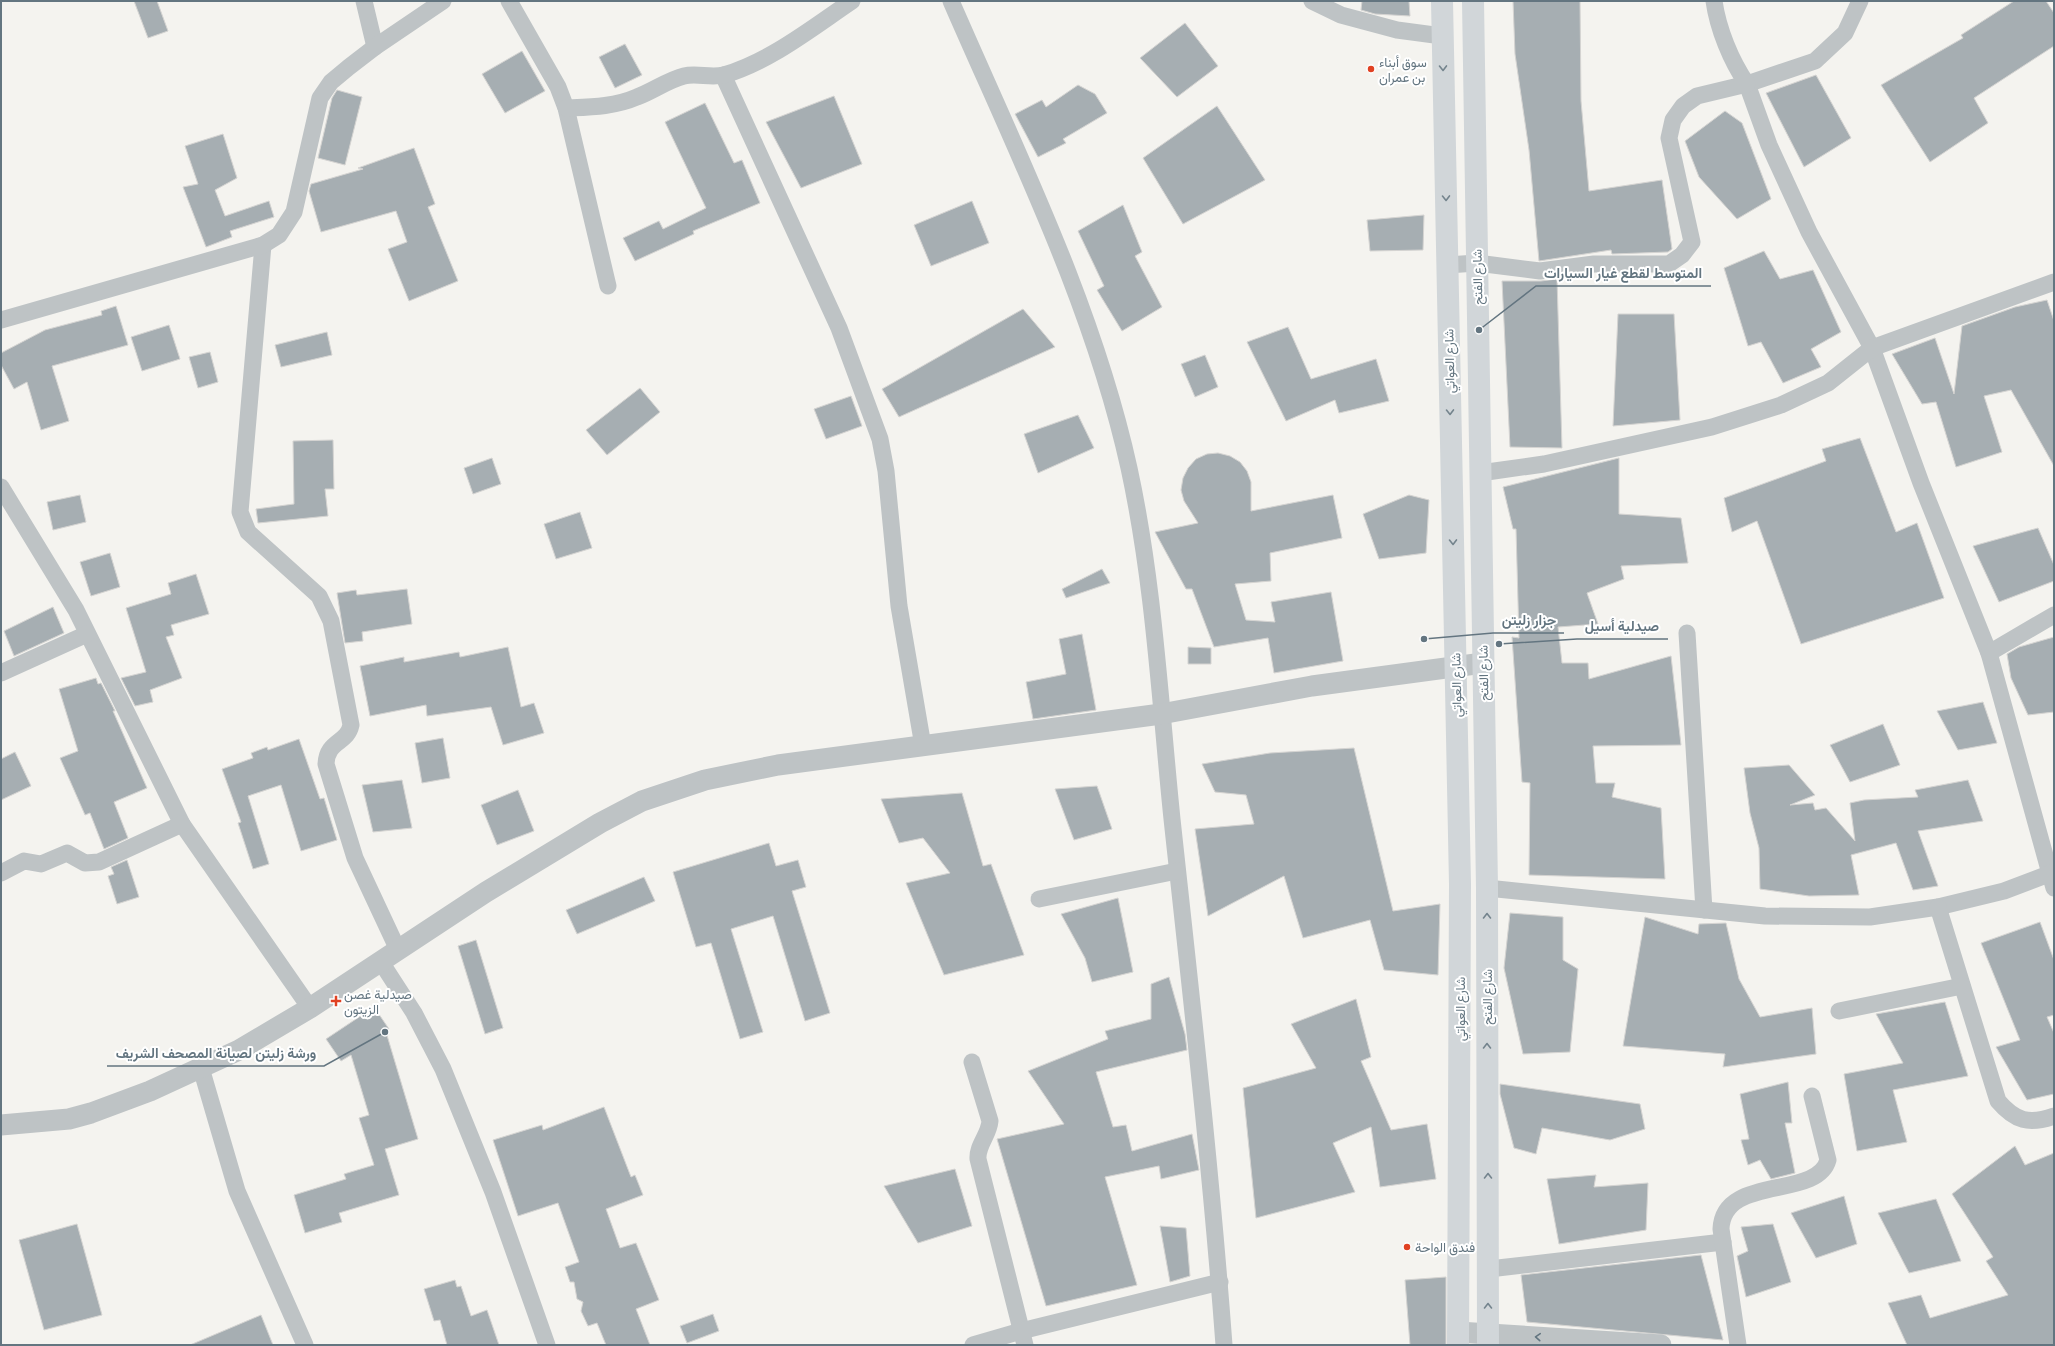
<svg xmlns="http://www.w3.org/2000/svg" width="2055" height="1346" font-family="Cabin,Vazirmatn,sans-serif">
  <style>
    .building { fill: #a6aeb2; stroke: #d5d4d2 }
    .lines { fill: none; stroke-linecap: round; stroke-linejoin: round }
    .minor { stroke: #bec3c5; stroke-width: 17 }
    .tertiary { stroke: #bec3c5; stroke-width: 21 }
    .primary { stroke: #d1d6d9; stroke-width: 22 }
    .oneway { stroke: #74848d }
    .oneway2 { stroke: #637580 }
    .poi-dot { fill: #e04122; stroke: #fff; stroke-width: 1.5 }
    .labels { text-anchor: middle; dominant-baseline: central; stroke-width: 4; stroke-linejoin: round; paint-order: stroke }
    .poi-label { font-size: 13px; fill: #637580; stroke: #fff; text-anchor: start }
    .street-label { font-size: 13px; fill: #637580; stroke: #fff }
    .leader { fill: none; stroke: #637580; stroke-width: 1.5 }
    .callout-dot { fill: #637580; stroke: #fff; stroke-width: 1.5 }
    .callout-label { font-size: 14px; text-anchor: middle; font-weight: bold; fill: #637580; stroke: #fff; stroke-width: 4; stroke-linejoin: round; paint-order: stroke }
  </style>
  <rect width="100%" height="100%" fill="#f4f3ef"/>
  <g class="building">
    <polygon points="134,1 157,1 168,31 148,38"/>
    <polygon points="1362,1 1409,1 1410,16 1375,14 1361,10"/>
    <polygon points="1513,1 1580,1 1581,101 1589,191 1662,180 1672,249 1668,252 1612,254 1611,250 1539,261 1529,150 1515,54"/>
    <polygon points="2014,1 2046,1 2054,13 2054,46 1974,98 1988,123 1930,162 1881,85 1963,38 1961,35"/>
    <polygon points="1185,23 1218,66 1177,97 1140,58"/>
    <polygon points="625,44 642,75 615,88 599,57"/>
    <polygon points="522,51 545,91 505,113 482,74"/>
    <polygon points="1816,75 1851,138 1804,167 1766,93"/>
    <polygon points="1078,85 1095,94 1107,113 1063,139 1066,143 1038,157 1015,114 1042,100 1046,107"/>
    <polygon points="337,90 362,97 345,165 318,158 332,98"/>
    <polygon points="834,96 862,164 801,188 766,122"/>
    <polygon points="705,103 734,163 742,160 760,203 693,231 694,234 635,261 623,238 659,221 663,229 706,208 665,122"/>
    <polygon points="1217,106 1265,180 1183,224 1143,158"/>
    <polygon points="1725,111 1742,123 1771,199 1737,219 1699,177 1685,141"/>
    <polygon points="223,134 237,178 215,190 225,216 269,201 274,217 230,231 232,237 206,247 183,187 198,184 185,146"/>
    <polygon points="414,148 435,204 428,207 458,281 409,301 388,249 407,242 396,211 321,232 309,191 311,184 363,169 358,168"/>
    <polygon points="972,201 989,243 931,266 914,225"/>
    <polygon points="1123,205 1142,252 1135,256 1162,307 1122,331 1097,290 1104,286 1078,231"/>
    <polygon points="1424,215 1423,250 1370,251 1367,220"/>
    <polygon points="1764,251 1780,279 1813,270 1841,332 1811,349 1821,367 1783,383 1761,342 1748,346 1724,268"/>
    <polygon points="1557,279 1562,448 1510,447 1502,281 1541,281"/>
    <polygon points="2047,300 2054,321 2054,466 2011,390 1984,396 2002,452 1956,467 1936,402 1922,404 1892,354 1935,338 1954,394 1962,326 2015,307"/>
    <polygon points="116,306 128,345 52,366 69,421 41,430 27,382 14,389 1,365 1,353 45,330 102,315 101,311"/>
    <polygon points="1023,309 1055,347 899,417 882,389"/>
    <polygon points="1618,314 1674,314 1680,420 1613,426"/>
    <polygon points="169,325 180,359 142,371 131,337"/>
    <polygon points="1288,327 1311,379 1376,359 1389,401 1339,413 1335,400 1286,421 1247,342"/>
    <polygon points="327,332 332,355 281,367 275,345"/>
    <polygon points="210,352 218,382 198,388 189,357"/>
    <polygon points="1205,355 1218,387 1195,397 1181,364"/>
    <polygon points="640,388 660,412 607,455 586,430"/>
    <polygon points="851,396 862,426 826,439 814,409"/>
    <polygon points="1078,415 1094,448 1038,473 1024,434"/>
    <polygon points="1860,438 1896,532 1917,523 1944,598 1801,644 1757,521 1732,532 1724,498 1826,461 1822,449"/>
    <polygon points="333,440 334,489 325,489 328,516 258,523 256,509 294,504 293,441"/>
    <polygon points="1218,453 1230,456 1240,462 1247,471 1251,482 1251,511 1333,495 1342,538 1270,553 1271,581 1235,584 1246,620 1275,622 1271,602 1331,592 1343,661 1274,673 1268,638 1214,647 1192,589 1186,589 1155,532 1198,523 1184,501 1181,490 1183,478 1188,468 1196,459 1207,454"/>
    <polygon points="492,458 501,484 473,494 464,468"/>
    <polygon points="1619,458 1619,514 1681,518 1688,563 1621,566 1624,579 1587,593 1598,624 1558,627 1562,663 1588,663 1589,679 1671,656 1681,745 1593,746 1596,783 1615,783 1612,797 1661,808 1665,879 1529,875 1530,783 1522,782 1512,637 1519,638 1516,529 1513,529 1503,487"/>
    <polygon points="80,495 86,522 53,530 47,502"/>
    <polygon points="1409,495 1429,500 1426,553 1379,559 1363,514"/>
    <polygon points="580,512 592,548 556,559 544,524"/>
    <polygon points="2038,528 2054,565 2054,581 1999,602 1973,546"/>
    <polygon points="110,553 120,587 91,596 80,562"/>
    <polygon points="1102,569 1110,583 1066,598 1062,589"/>
    <polygon points="196,574 209,614 171,625 174,635 166,637 182,678 150,690 153,702 135,706 121,678 146,672 126,608 171,594 168,583"/>
    <polygon points="407,589 412,624 362,632 363,641 345,643 337,593 356,590 357,595"/>
    <polygon points="53,607 64,633 14,656 4,631"/>
    <polygon points="1082,634 1096,710 1033,719 1026,682 1066,674 1059,639"/>
    <polygon points="2054,637 2054,712 2028,715 2011,678 2007,654 2019,647"/>
    <polygon points="508,647 521,707 534,703 544,733 503,745 491,707 427,716 426,705 370,716 360,666 404,657 404,662 459,652 460,657"/>
    <polygon points="1188,647 1211,648 1211,664 1188,664"/>
    <polygon points="96,678 98,684 101,683 115,711 113,711 147,788 114,802 128,838 104,849 90,813 85,815 60,758 78,751 59,689"/>
    <polygon points="1983,702 1997,743 1958,750 1937,711"/>
    <polygon points="1883,724 1900,765 1850,782 1830,745"/>
    <polygon points="443,738 450,778 422,783 415,743"/>
    <polygon points="299,739 320,799 324,798 337,840 301,851 281,785 248,796 269,864 253,869 238,823 241,822 222,769 253,758 251,753 267,747 268,750"/>
    <polygon points="1354,748 1393,911 1440,904 1438,975 1384,970 1370,920 1303,938 1284,876 1208,916 1195,829 1254,824 1246,795 1215,792 1202,764 1270,753"/>
    <polygon points="15,752 31,786 1,800 1,759"/>
    <polygon points="1789,765 1815,795 1790,805 1813,803 1815,810 1826,808 1855,841 1850,803 1864,800 1918,797 1915,790 1968,780 1983,821 1918,831 1938,886 1913,890 1896,843 1851,855 1859,895 1809,896 1760,889 1759,848 1750,813 1744,768"/>
    <polygon points="402,780 412,828 373,832 362,785"/>
    <polygon points="1097,786 1112,829 1074,840 1055,789"/>
    <polygon points="518,790 534,831 497,845 481,805"/>
    <polygon points="962,793 983,866 991,864 1024,955 944,975 906,883 950,873 923,838 899,843 881,799"/>
    <polygon points="769,843 776,866 798,860 806,887 792,891 830,1013 805,1021 773,916 731,929 763,1032 740,1039 711,943 696,947 673,872"/>
    <polygon points="127,860 139,897 117,904 108,876 114,874 111,867"/>
    <polygon points="644,877 655,901 577,934 566,910"/>
    <polygon points="1118,898 1133,972 1092,982 1085,958 1061,914"/>
    <polygon points="1510,913 1563,917 1563,960 1578,969 1570,1052 1523,1054 1504,968"/>
    <polygon points="1645,917 1698,934 1699,924 1726,923 1739,979 1760,1017 1812,1008 1816,1054 1723,1067 1725,1054 1623,1046"/>
    <polygon points="2040,922 2054,960 2054,1015 2047,1017 2054,1033 2054,1094 2027,1100 1996,1047 2020,1040 1981,943"/>
    <polygon points="476,940 503,1028 485,1034 458,946"/>
    <polygon points="1169,977 1185,1034 1187,1050 1096,1072 1113,1127 1126,1125 1132,1151 1192,1134 1199,1170 1161,1179 1159,1166 1105,1177 1137,1285 1046,1306 997,1139 1064,1124 1028,1071 1108,1039 1105,1031 1151,1019 1151,984"/>
    <polygon points="1356,999 1371,1057 1361,1061 1391,1130 1427,1124 1436,1179 1380,1187 1371,1127 1333,1143 1355,1192 1256,1218 1243,1088 1316,1068 1291,1024"/>
    <polygon points="1945,1002 1968,1076 1893,1090 1907,1142 1857,1151 1844,1074 1903,1063 1876,1014"/>
    <polygon points="374,1007 389,1029 386,1032 418,1139 385,1149 399,1195 339,1213 342,1222 305,1233 294,1195 346,1179 344,1174 374,1165 359,1118 369,1115 351,1055 341,1061 326,1039"/>
    <polygon points="1788,1082 1792,1123 1785,1123 1795,1173 1771,1179 1760,1160 1748,1165 1741,1140 1749,1139 1740,1094"/>
    <polygon points="1500,1084 1640,1104 1645,1129 1610,1140 1542,1128 1536,1154 1514,1148 1500,1094"/>
    <polygon points="604,1107 631,1177 635,1175 643,1195 606,1209 620,1248 636,1243 659,1300 636,1309 650,1345 606,1345 597,1323 588,1326 581,1311 583,1302 577,1299 574,1282 570,1282 565,1267 579,1262 558,1203 518,1216 493,1140 542,1125 543,1130"/>
    <polygon points="2015,1146 2025,1165 2054,1153 2054,1345 1907,1345 1888,1303 1921,1295 1930,1318 2008,1295 1986,1261 1993,1257 1952,1194"/>
    <polygon points="955,1169 972,1226 918,1243 884,1186"/>
    <polygon points="1596,1175 1594,1187 1648,1183 1646,1230 1559,1244 1547,1179"/>
    <polygon points="1844,1196 1857,1244 1816,1258 1791,1213"/>
    <polygon points="1936,1199 1961,1261 1909,1273 1878,1213"/>
    <polygon points="77,1224 102,1315 44,1330 19,1240"/>
    <polygon points="1773,1224 1791,1282 1746,1297 1737,1256 1748,1251 1741,1227"/>
    <polygon points="1160,1226 1186,1228 1190,1276 1170,1282"/>
    <polygon points="1701,1255 1723,1340 1527,1322 1521,1275"/>
    <polygon points="1446,1277 1446,1345 1410,1345 1405,1280"/>
    <polygon points="455,1280 457,1287 461,1286 471,1316 487,1310 499,1345 447,1345 440,1320 434,1321 424,1289"/>
    <polygon points="713,1314 719,1331 687,1343 680,1326"/>
    <polygon points="261,1315 273,1345 190,1345"/>
  </g>
  <g class="lines">
    <g class="minor">
      <polyline points="364,1 375,47"/>
      <polyline points="509,1 558,87 566,108 608,286"/>
      <path d="M951,1C1017,153 1093,305 1129,468C1154,583 1160,702 1172,819C1191,995 1211,1169 1224,1345"/>
      <polyline points="1312,1 1341,15 1397,30 1442,36"/>
      <polyline points="1860,1 1845,33 1815,61 1747,84 1769,145 1809,232 1872,348 1921,483 1989,653 2054,888"/>
      <polyline points="723,75 839,328 880,439 886,471 899,606 923,746"/>
      <path d="M566,108C590,107 614,107 637,97C653,91 668,80 684,76C696,73 711,78 724,75C771,61 812,28 852,1"/>
      <path d="M263,245L240,512L248,532L319,596L331,621L351,725C347,744 327,740 326,764L355,858L398,950"/>
      <path d="M1447,265L1477,263L1540,271L1594,264H1669L1682,255L1692,242L1669,138L1673,120L1683,106L1697,96L1747,84C1731,61 1718,29 1714,1"/>
      <polyline points="1,320 263,245 279,235 294,212 320,98 331,82 349,67 375,47 443,1"/>
      <polyline points="1480,473 1544,464 1712,427 1781,405 1828,383 1872,348 2054,282"/>
      <polyline points="1,487 76,610 182,824 310,1008"/>
      <polyline points="1687,633 1704,910"/>
      <polyline points="1989,653 2054,615"/>
      <polyline points="1,673 87,634"/>
      <polyline points="1,873 24,861 41,864 67,853 85,863 99,862 182,824"/>
      <polyline points="1487,888 1765,916 1870,917 1938,907 2004,891 2054,872"/>
      <polyline points="1039,899 1177,871"/>
      <path d="M1938,907L1998,1101C2015,1121 2029,1125 2054,1116"/>
      <polyline points="381,962 414,1013 443,1069 493,1192 547,1345"/>
      <polyline points="1839,1011 1962,986"/>
      <path d="M972,1062L990,1121C989,1135 977,1145 978,1159L1025,1345"/>
      <polyline points="201,1068 237,1191 305,1345"/>
      <polyline points="1489,1269 1723,1242"/>
      <polyline points="973,1345 1021,1331 1220,1282"/>
      <path d="M1738,1345L1721,1229C1723,1174 1817,1200 1828,1160L1812,1096"/>
    </g>
    <g class="tertiary">
      <polyline points="1,1125 69,1119 91,1113 150,1091 239,1050 310,1008 486,892 600,823 642,801 705,780 778,765 1161,714 1312,686 1483,663"/>
      <polyline points="1458,1332 1661,1345"/>
    </g>
    <g class="primary">
      <polyline points="1442,1 1460,884 1458,1345"/>
      <polyline points="1473,1 1487,888 1488,1345"/>
    </g>
  </g>
  <defs><path id="oneway-chevron" d="M-2-3.5L2.5 0L-2 3.5" fill="none" stroke-width="1.6" stroke-linecap="round" stroke-linejoin="round"/></defs>
  <g class="oneway">
    <use href="#oneway-chevron" transform="translate(1443 68) rotate(89)"/>
    <use href="#oneway-chevron" transform="translate(1446 198) rotate(89)"/>
    <use href="#oneway-chevron" transform="translate(1450 412) rotate(89)"/>
    <use href="#oneway-chevron" transform="translate(1453 542) rotate(89)"/>
    <use href="#oneway-chevron" transform="translate(1487 916) rotate(-90)"/>
    <use href="#oneway-chevron" transform="translate(1487 1046) rotate(-90)"/>
    <use href="#oneway-chevron" transform="translate(1488 1176) rotate(-90)"/>
    <use href="#oneway-chevron" transform="translate(1488 1306) rotate(-90)"/>
  </g>
  <use class="oneway2" href="#oneway-chevron" transform="translate(1538 1337) rotate(-176)"/>
  <g class="poi-dot">
    <circle cx="1371" cy="69" r="4"/>
    <path d="M334 995h4v4h4v4h-4v4h-4v-4h-4v-4h4z"/>
    <circle cx="1407" cy="1247" r="4"/>
  </g>
  <g class="labels">
    <g class="poi-label">
      <text x="1379" y="62">سوق أبناء<tspan x="1379" dy="15">بن عمران</tspan></text>
      <text x="344" y="994">صيدلية غصن<tspan x="344" dy="15">الزيتون</tspan></text>
      <text x="1415" y="1247">فندق الواحة</text>
    </g>
    <g class="street-label">
      <text transform="translate(1477 277) rotate(-91)">شارع الفتح</text>
      <text transform="translate(1449 361) rotate(-91)">شارع العواتي</text>
      <text transform="translate(1483 673) rotate(-91)">شارع الفتح</text>
      <text transform="translate(1456 685) rotate(-91)">شارع العواتي</text>
      <text transform="translate(1487 997) rotate(-90)">شارع الفتح</text>
      <text transform="translate(1460 1009) rotate(-90)">شارع العواتي</text>
    </g>
  </g>
  <path class="leader" d="M1479 330L1536 286H1711M1424 639L1493 633H1564M1499 644L1577 639H1668M385 1032L324 1066H107"/>
  <g class="callout-dot">
    <circle cx="1479" cy="330" r="4"/>
    <circle cx="1424" cy="639" r="4"/>
    <circle cx="1499" cy="644" r="4"/>
    <circle cx="385" cy="1032" r="4"/>
  </g>
  <g class="callout-label">
    <text x="1623" y="278">المتوسط لقطع غيار السيارات</text>
    <text x="1529" y="625">جزار زليتن</text>
    <text x="1622" y="631">صيدلية أسيل</text>
    <text x="216" y="1058">ورشة زليتن لصيانة المصحف الشريف</text>
  </g>
  <rect width="2055" height="1346" fill="none" stroke="#637580" stroke-width="4"/>
</svg>
